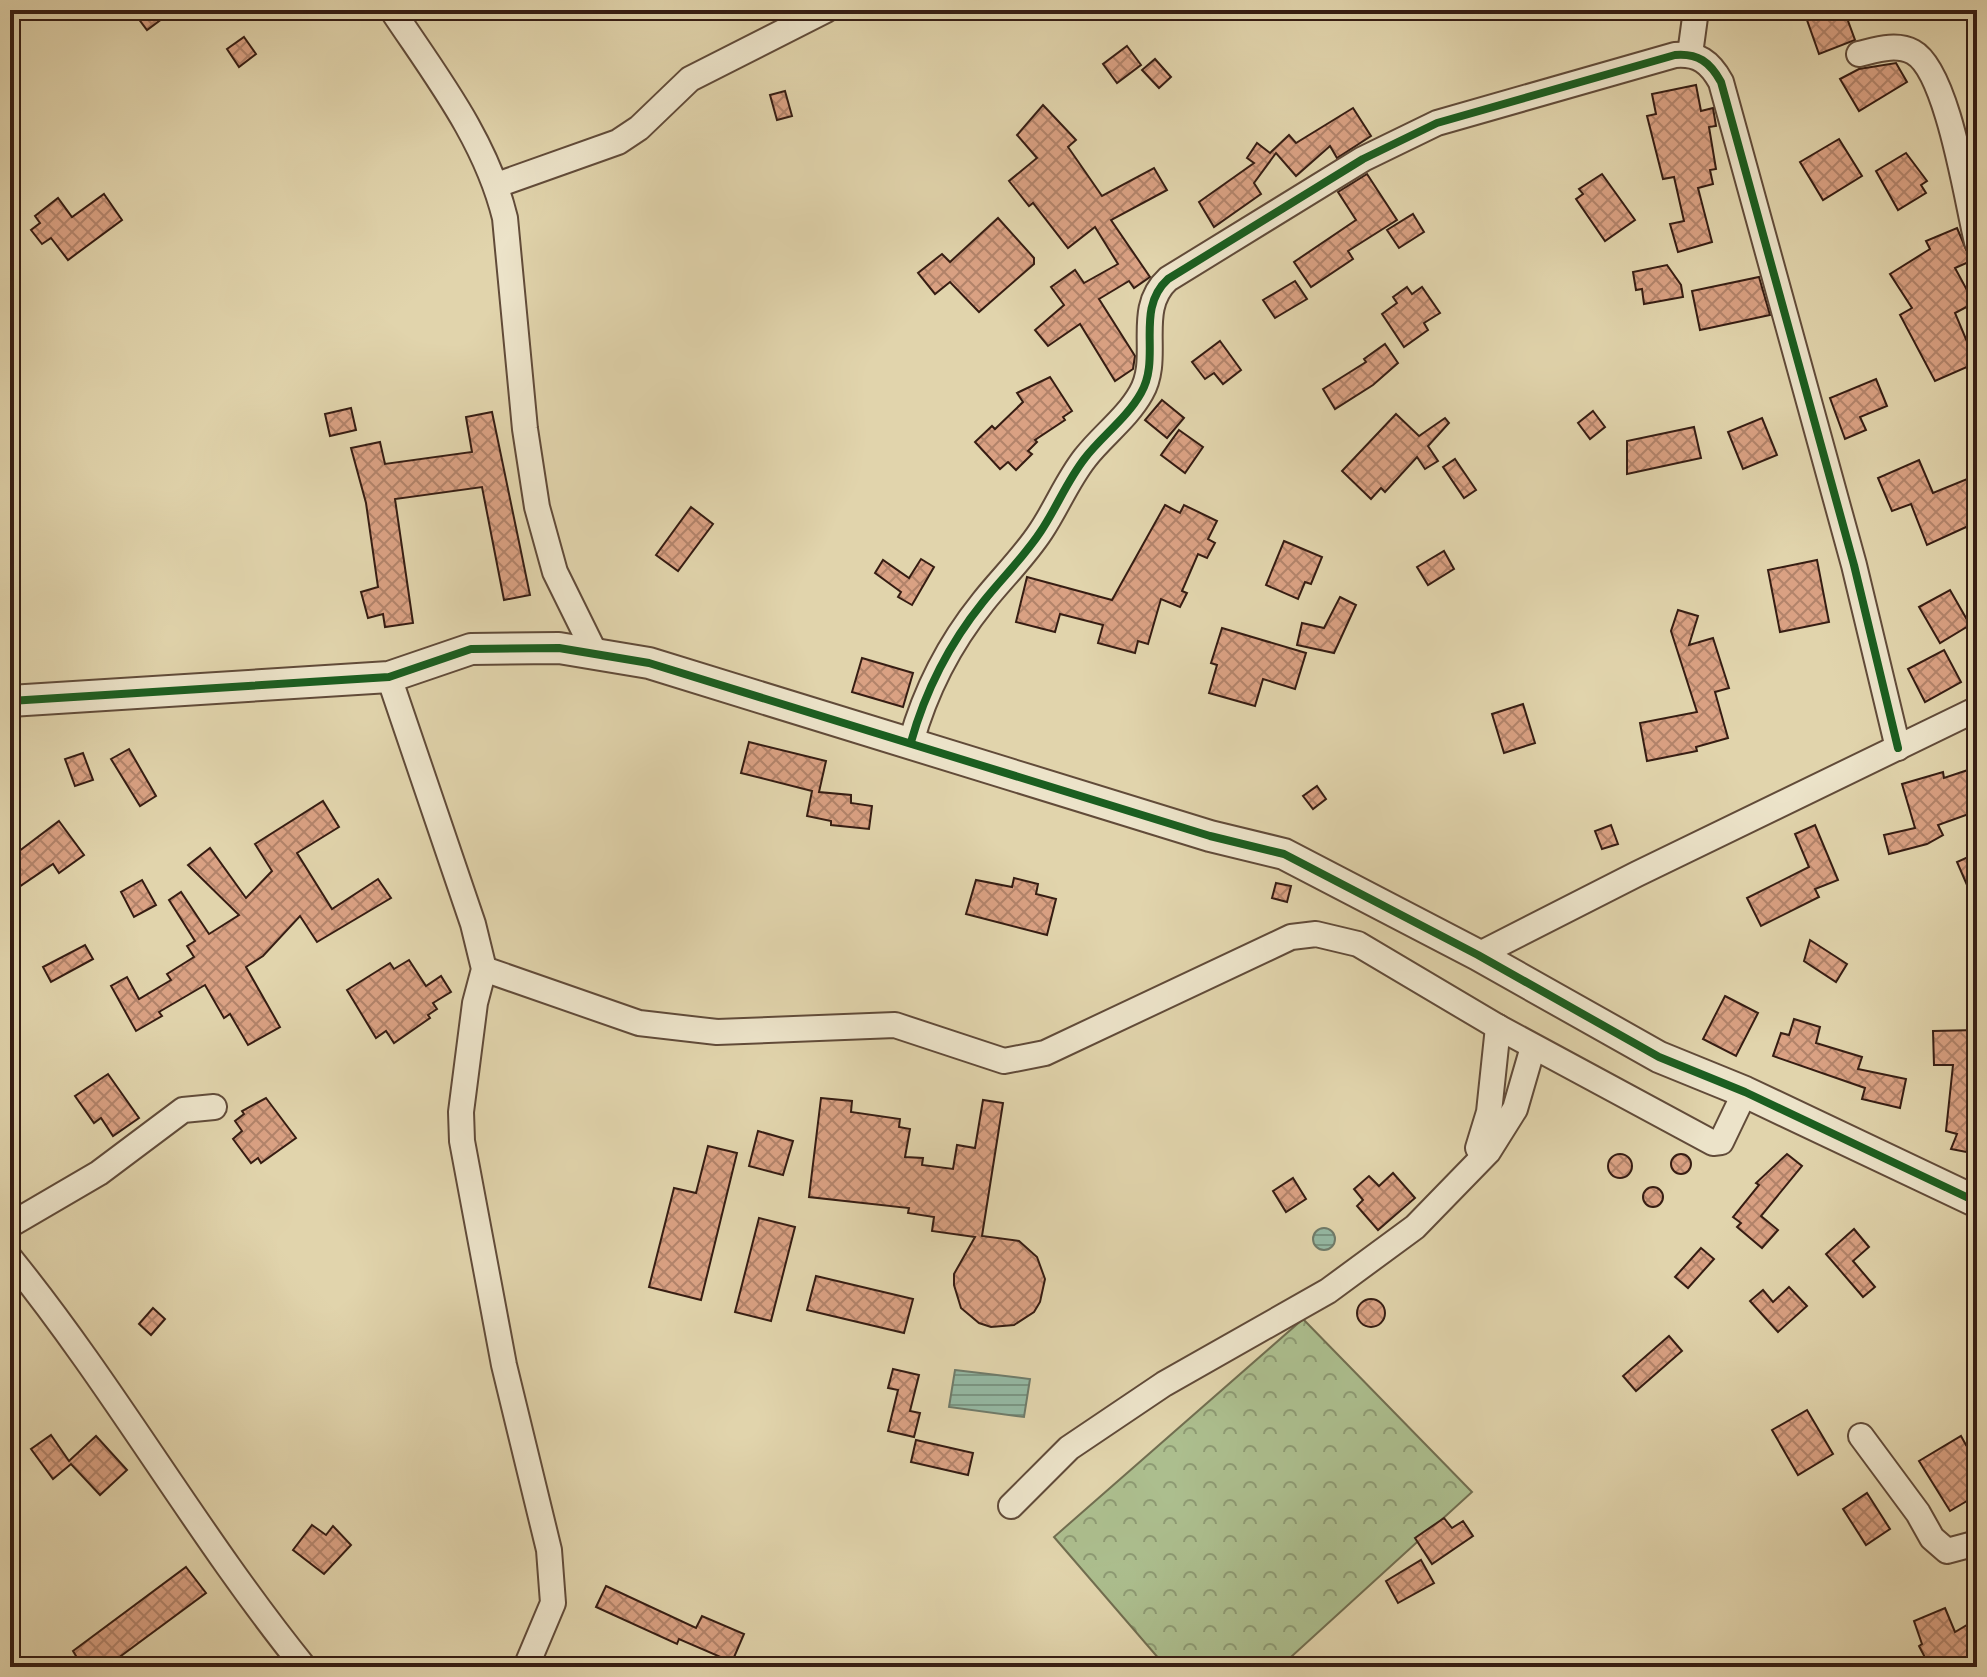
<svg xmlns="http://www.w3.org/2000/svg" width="1987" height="1677" font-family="'IM FELL Double Pica',serif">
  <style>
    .park { fill: url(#park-crowns); stroke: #716e50; stroke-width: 2 }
    .water { fill: url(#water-rules); stroke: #6f7b6a; stroke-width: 2 }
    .building { fill: url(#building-cross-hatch); stroke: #361d13; stroke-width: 2 }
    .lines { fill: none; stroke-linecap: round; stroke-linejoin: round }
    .minor-casing { stroke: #614b39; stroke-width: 28 }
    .tertiary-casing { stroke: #614b39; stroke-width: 34 }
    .minor { stroke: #ece3c9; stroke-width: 24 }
    .tertiary { stroke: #ece3c9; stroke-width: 30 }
    .cycleway-casing { stroke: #ece3c9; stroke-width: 13 }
    .cycleway { stroke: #1b5e20; stroke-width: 8 }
  </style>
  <defs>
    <pattern id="park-crowns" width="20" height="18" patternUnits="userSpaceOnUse" patternTransform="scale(2)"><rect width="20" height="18" fill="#acbe8e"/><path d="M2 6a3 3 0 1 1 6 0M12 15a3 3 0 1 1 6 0" fill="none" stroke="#8d9a73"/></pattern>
    <pattern id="water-rules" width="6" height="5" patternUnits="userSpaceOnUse" patternTransform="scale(2)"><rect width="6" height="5" fill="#95b9a4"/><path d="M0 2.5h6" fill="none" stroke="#7a9684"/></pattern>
    <pattern id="building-cross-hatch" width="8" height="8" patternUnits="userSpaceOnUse" patternTransform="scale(2)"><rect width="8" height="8" fill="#daa183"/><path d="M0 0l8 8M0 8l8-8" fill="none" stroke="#b2836a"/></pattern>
  </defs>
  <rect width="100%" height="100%" fill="#e1d4ac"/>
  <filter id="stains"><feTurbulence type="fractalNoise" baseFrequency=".0025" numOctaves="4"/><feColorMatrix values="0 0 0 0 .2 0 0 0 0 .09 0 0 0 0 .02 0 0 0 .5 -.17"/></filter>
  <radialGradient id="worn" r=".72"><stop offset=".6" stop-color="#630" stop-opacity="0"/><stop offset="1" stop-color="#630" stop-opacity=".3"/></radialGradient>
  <polygon class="park" points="1303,1319 1472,1492 1280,1667 1166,1667 1054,1537"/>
  <g class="water">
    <circle cx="1324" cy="1239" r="11"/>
    <polygon points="955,1370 1030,1379 1024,1417 949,1407"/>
  </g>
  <g class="building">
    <polygon points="132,10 174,10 147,30"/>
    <polygon points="1834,10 1844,10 1855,40 1819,54 1807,20"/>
    <polygon points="244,37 256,54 239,67 227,49"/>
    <polygon points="1127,46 1141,65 1117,83 1103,64"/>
    <polygon points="1155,59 1171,77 1159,88 1142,70"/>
    <polygon points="1896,63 1907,82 1859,111 1840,79 1859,69"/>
    <polygon points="1696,85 1701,111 1713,108 1716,126 1709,127 1716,169 1710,170 1713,184 1698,188 1712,242 1678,252 1670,224 1684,221 1674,177 1663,179 1647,116 1656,114 1652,94"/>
    <polygon points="785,91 792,116 777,120 770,95"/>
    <polygon points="1043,105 1076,140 1068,147 1102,196 1154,168 1167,190 1111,220 1150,277 1134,288 1129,281 1099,299 1135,356 1133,369 1115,381 1080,324 1048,346 1035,330 1064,305 1051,287 1075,270 1084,283 1118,264 1095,227 1068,248 1033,203 1029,206 1009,181 1037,158 1017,135"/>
    <polygon points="1353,108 1371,136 1337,158 1330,146 1296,176 1276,153 1254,183 1261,194 1214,227 1199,202 1254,163 1247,158 1257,143 1270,153 1289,135 1296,143"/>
    <polygon points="1839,139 1862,176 1823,200 1800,162"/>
    <polygon points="1906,153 1927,181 1921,185 1926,193 1898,210 1876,171"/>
    <polygon points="1367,174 1397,220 1348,251 1353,259 1311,287 1294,262 1356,220 1338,192"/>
    <polygon points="1602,174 1635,220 1605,241 1576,199 1583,194 1579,189"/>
    <polygon points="104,194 122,220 68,260 51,238 42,244 31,230 40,223 35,216 58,198 72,217"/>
    <polygon points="1413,214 1424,232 1399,248 1387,230"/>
    <polygon points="998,218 1034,258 1034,264 979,312 950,282 935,294 918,273 942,254 950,262"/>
    <polygon points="1957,228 1971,261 1955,268 1974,303 1955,313 1976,363 1935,381 1900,315 1912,308 1890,274 1930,249 1926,241"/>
    <polygon points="1667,265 1681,285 1683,297 1644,304 1642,289 1636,290 1633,272"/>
    <polygon points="1759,277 1770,315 1700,330 1692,291"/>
    <polygon points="1295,281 1307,299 1275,318 1263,300"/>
    <polygon points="1407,287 1412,294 1422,287 1440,313 1424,323 1428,330 1404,347 1382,314 1397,303 1393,297"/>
    <polygon points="1220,341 1241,370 1223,384 1214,373 1205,379 1192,362"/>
    <polygon points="1385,344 1398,363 1373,385 1335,409 1323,389 1366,362 1364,359"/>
    <polygon points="1050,377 1072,411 1063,417 1065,420 1035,440 1037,442 1028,451 1032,454 1016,470 1008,462 1000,469 975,442 992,426 995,429 1023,402 1017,393"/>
    <polygon points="1876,379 1887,406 1860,417 1866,430 1845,439 1830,398"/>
    <polygon points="1162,400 1184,418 1167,438 1145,420"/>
    <polygon points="351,408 356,430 330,436 325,414"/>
    <polygon points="1593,411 1605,427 1590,439 1578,423"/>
    <polygon points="492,412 530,595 504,600 482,487 395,499 413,623 385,627 383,614 368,618 361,592 378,587 366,503 351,448 380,442 385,464 472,452 466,417"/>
    <polygon points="1396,414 1419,436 1445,418 1449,423 1428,446 1438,461 1425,469 1417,457 1385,492 1381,488 1371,499 1342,471"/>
    <polygon points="1762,418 1777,455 1743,469 1728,432"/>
    <polygon points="1694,427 1701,458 1627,474 1627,441"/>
    <polygon points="1179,430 1203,447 1185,473 1161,455"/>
    <polygon points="1455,459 1476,490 1464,498 1443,467"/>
    <polygon points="1919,460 1933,493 1977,475 1977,522 1927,545 1911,504 1892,511 1878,478"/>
    <polygon points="1165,505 1180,513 1184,505 1217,521 1208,539 1215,543 1207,558 1198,554 1182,591 1187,593 1180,607 1161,599 1148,644 1138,641 1135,653 1098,643 1103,625 1060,614 1055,632 1016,622 1027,577 1112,600"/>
    <polygon points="691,507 713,524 678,571 656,555"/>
    <polygon points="1284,541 1322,557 1311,584 1305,582 1298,599 1266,585"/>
    <polygon points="1444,551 1454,569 1428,585 1417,567"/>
    <polygon points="921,559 934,567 912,605 898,597 901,592 875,573 883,560 909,578"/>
    <polygon points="1817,560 1829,622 1780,632 1768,570"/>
    <polygon points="1950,590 1970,625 1940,643 1919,607"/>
    <polygon points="1340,597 1356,605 1334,653 1297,645 1302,623 1324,628"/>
    <polygon points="1678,610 1698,616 1689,645 1713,638 1729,688 1715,692 1728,738 1696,747 1697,751 1647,761 1640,723 1697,712 1671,631"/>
    <polygon points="1222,628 1306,653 1295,689 1263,679 1255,706 1209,693 1217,665 1211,663"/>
    <polygon points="1944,650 1961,682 1925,702 1908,669"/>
    <polygon points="862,658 913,673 903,707 852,692"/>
    <polygon points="1523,704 1535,743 1504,753 1492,714"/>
    <polygon points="749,742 826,761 819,792 851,795 851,803 872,806 869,829 831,825 831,821 807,816 812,791 741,773"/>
    <polygon points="129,749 156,796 140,806 111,759"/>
    <polygon points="83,753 93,780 75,786 65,759"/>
    <polygon points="1977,767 1977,811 1938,825 1943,835 1927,844 1889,854 1884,835 1915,828 1902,784 1943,772 1944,778"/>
    <polygon points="1317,786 1326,799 1313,809 1303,796"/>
    <polygon points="323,801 339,827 297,853 332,909 378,879 391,898 317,942 300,916 263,956 246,967 280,1027 248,1045 230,1014 224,1018 205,985 159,1012 162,1016 136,1031 111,986 127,977 139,999 171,980 167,974 194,957 187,946 195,941 169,900 181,892 209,934 239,915 188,865 210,848 246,898 272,871 255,844"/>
    <polygon points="59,821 84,855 59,873 53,864 10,893 10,858"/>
    <polygon points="1611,825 1618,844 1602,849 1595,831"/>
    <polygon points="1815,825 1838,880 1815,889 1819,897 1761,926 1747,898 1809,867 1795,834"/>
    <polygon points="1977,853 1977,908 1957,862"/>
    <polygon points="1014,878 1038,884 1036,894 1056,899 1047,935 966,914 976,880 1012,887"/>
    <polygon points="142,880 156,905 134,917 121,892"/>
    <polygon points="1276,883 1291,886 1287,902 1272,898"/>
    <polygon points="1810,940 1847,964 1836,982 1804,961"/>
    <polygon points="85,945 93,959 51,982 43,967"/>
    <polygon points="409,960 426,986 441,976 451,992 433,1003 437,1009 428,1015 430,1018 394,1043 386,1031 376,1038 347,990 390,963 394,969"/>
    <polygon points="1725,996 1758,1013 1736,1056 1703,1039"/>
    <polygon points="1794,1019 1820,1027 1816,1043 1862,1057 1858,1069 1906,1079 1900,1108 1862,1099 1865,1088 1773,1056 1781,1033 1789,1035"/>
    <polygon points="1977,1030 1977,1154 1951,1149 1957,1134 1946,1131 1953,1065 1934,1065 1933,1031"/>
    <polygon points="108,1074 139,1118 113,1136 101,1118 94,1123 75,1096"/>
    <polygon points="266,1098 296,1138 261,1163 258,1158 251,1163 233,1139 242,1131 235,1121 244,1114 242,1111"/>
    <polygon points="821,1098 852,1101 851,1112 900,1119 899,1127 910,1129 905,1157 923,1158 922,1165 953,1169 957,1145 975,1148 983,1100 1003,1103 982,1236 1019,1241 1037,1257 1045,1279 1040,1302 1034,1312 1014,1325 991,1327 979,1323 961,1308 954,1285 954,1274 975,1237 932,1231 934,1217 908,1213 909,1208 809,1197"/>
    <polygon points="758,1131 793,1141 783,1175 749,1166"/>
    <polygon points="708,1146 737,1153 701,1300 649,1287 674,1188 696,1193"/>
    <polygon points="1787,1154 1802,1166 1761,1216 1778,1230 1762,1248 1737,1227 1741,1223 1733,1217 1759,1185 1756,1183"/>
    <circle cx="1681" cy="1164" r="10"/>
    <circle cx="1620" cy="1166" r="12"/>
    <polygon points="1393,1173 1415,1198 1378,1230 1357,1206 1363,1200 1354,1189 1369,1176 1379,1186"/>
    <polygon points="1293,1178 1306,1199 1286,1212 1273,1191"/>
    <circle cx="1653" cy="1197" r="10"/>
    <polygon points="759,1218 795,1227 771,1321 735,1312"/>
    <polygon points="1854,1229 1869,1247 1853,1261 1875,1287 1863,1297 1826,1254"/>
    <polygon points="1701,1248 1714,1259 1688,1288 1675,1277"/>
    <polygon points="816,1276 913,1299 904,1333 807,1310"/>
    <polygon points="1789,1287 1807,1306 1778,1332 1750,1301 1763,1290 1773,1302"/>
    <circle cx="1371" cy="1313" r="14"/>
    <polygon points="153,1308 165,1319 151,1335 139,1324"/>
    <polygon points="1669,1336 1682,1351 1636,1391 1623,1376"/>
    <polygon points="893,1369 919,1375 910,1411 920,1413 914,1437 888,1431 898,1390 888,1388"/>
    <polygon points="1807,1410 1833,1454 1798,1475 1772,1430"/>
    <polygon points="51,1435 69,1461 96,1436 127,1470 100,1495 71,1464 53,1479 31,1449"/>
    <polygon points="1961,1436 1966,1445 1977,1437 1977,1495 1950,1511 1919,1461"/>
    <polygon points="916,1440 973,1453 968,1475 911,1462"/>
    <polygon points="1867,1493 1890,1529 1866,1545 1843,1509"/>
    <polygon points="1444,1518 1452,1528 1463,1521 1473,1536 1432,1564 1415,1538"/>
    <polygon points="312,1525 326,1535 333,1526 351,1545 324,1574 293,1550"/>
    <polygon points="1421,1560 1434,1583 1398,1603 1386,1581"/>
    <polygon points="186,1567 206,1593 106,1667 60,1667 76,1656 73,1651"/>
    <polygon points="606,1586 696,1628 702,1616 744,1634 732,1662 679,1639 677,1644 596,1607"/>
    <polygon points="1945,1608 1955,1632 1977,1619 1977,1664 1970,1667 1930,1667 1919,1646 1922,1644 1914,1621"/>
  </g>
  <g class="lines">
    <defs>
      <g id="minor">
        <path d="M392,10C436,76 486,140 505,218L525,429L537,507L555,572L595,653"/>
        <polyline points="1690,54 1696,10"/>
        <path d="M1859,54C1876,50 1896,43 1913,52C1948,71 1967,202 1977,242"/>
        <polyline points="497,185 618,142 639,128 690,79 826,10"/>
        <polyline points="389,677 473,924 484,969 475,1003 461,1112 462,1141 504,1365 549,1550 553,1603 526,1667"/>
        <path d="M911,742C925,692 950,643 983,602C1002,578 1024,557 1041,531C1057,507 1067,481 1085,458C1102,436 1127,418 1141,393C1162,357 1134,310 1168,279L1363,159L1437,123L1675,55C1698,53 1710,62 1721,82L1854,565L1898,748"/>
        <polyline points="1478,955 1637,874 1977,709"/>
        <polyline points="484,969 639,1023 717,1032 895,1025 1004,1061 1045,1053 1291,937 1316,934 1358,944 1498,1027 1713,1143 1721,1142 1745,1092"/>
        <polyline points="1478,1148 1489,1112 1498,1027"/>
        <polyline points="10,1225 99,1173 183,1110 214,1107"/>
        <path d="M10,1258C116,1389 198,1536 304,1667"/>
        <polyline points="1861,1436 1918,1513 1932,1538 1947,1551 1977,1543"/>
        <polyline points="1011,1506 1069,1448 1164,1384 1328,1291 1415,1227 1488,1152 1515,1109 1533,1047"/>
      </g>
      <polyline id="tertiary" points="10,701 389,677 471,649 559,648 649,663 1210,836 1284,854 1478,955 1659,1057 1745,1092 1977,1202"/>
    </defs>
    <use href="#minor" class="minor-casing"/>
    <use href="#tertiary" class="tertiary-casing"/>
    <use href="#minor" class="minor"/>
    <use href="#tertiary" class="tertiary"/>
    <defs>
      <g id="cycleway">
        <polyline points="10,701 389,677 471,649 559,648 649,663 1210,836 1284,854 1478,955 1659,1057 1745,1092 1977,1202"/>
        <path d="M911,742C925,692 950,643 983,602C1002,578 1024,557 1041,531C1057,507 1067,481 1085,458C1102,436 1127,418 1141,393C1162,357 1134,310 1168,279L1363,159L1437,123L1675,55C1698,53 1710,62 1721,82L1854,565L1898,748"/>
      </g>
    </defs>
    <use href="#cycleway" class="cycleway-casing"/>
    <use href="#cycleway" class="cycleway"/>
  </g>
  <rect width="1987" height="1677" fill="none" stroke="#e1d4ac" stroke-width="40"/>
  <rect x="12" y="12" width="1963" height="1653" fill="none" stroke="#361d13" stroke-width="4"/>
  <rect x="20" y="20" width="1947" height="1637" fill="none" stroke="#361d13" stroke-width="2"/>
  <rect width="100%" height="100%" filter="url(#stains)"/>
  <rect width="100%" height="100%" fill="url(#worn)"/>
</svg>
